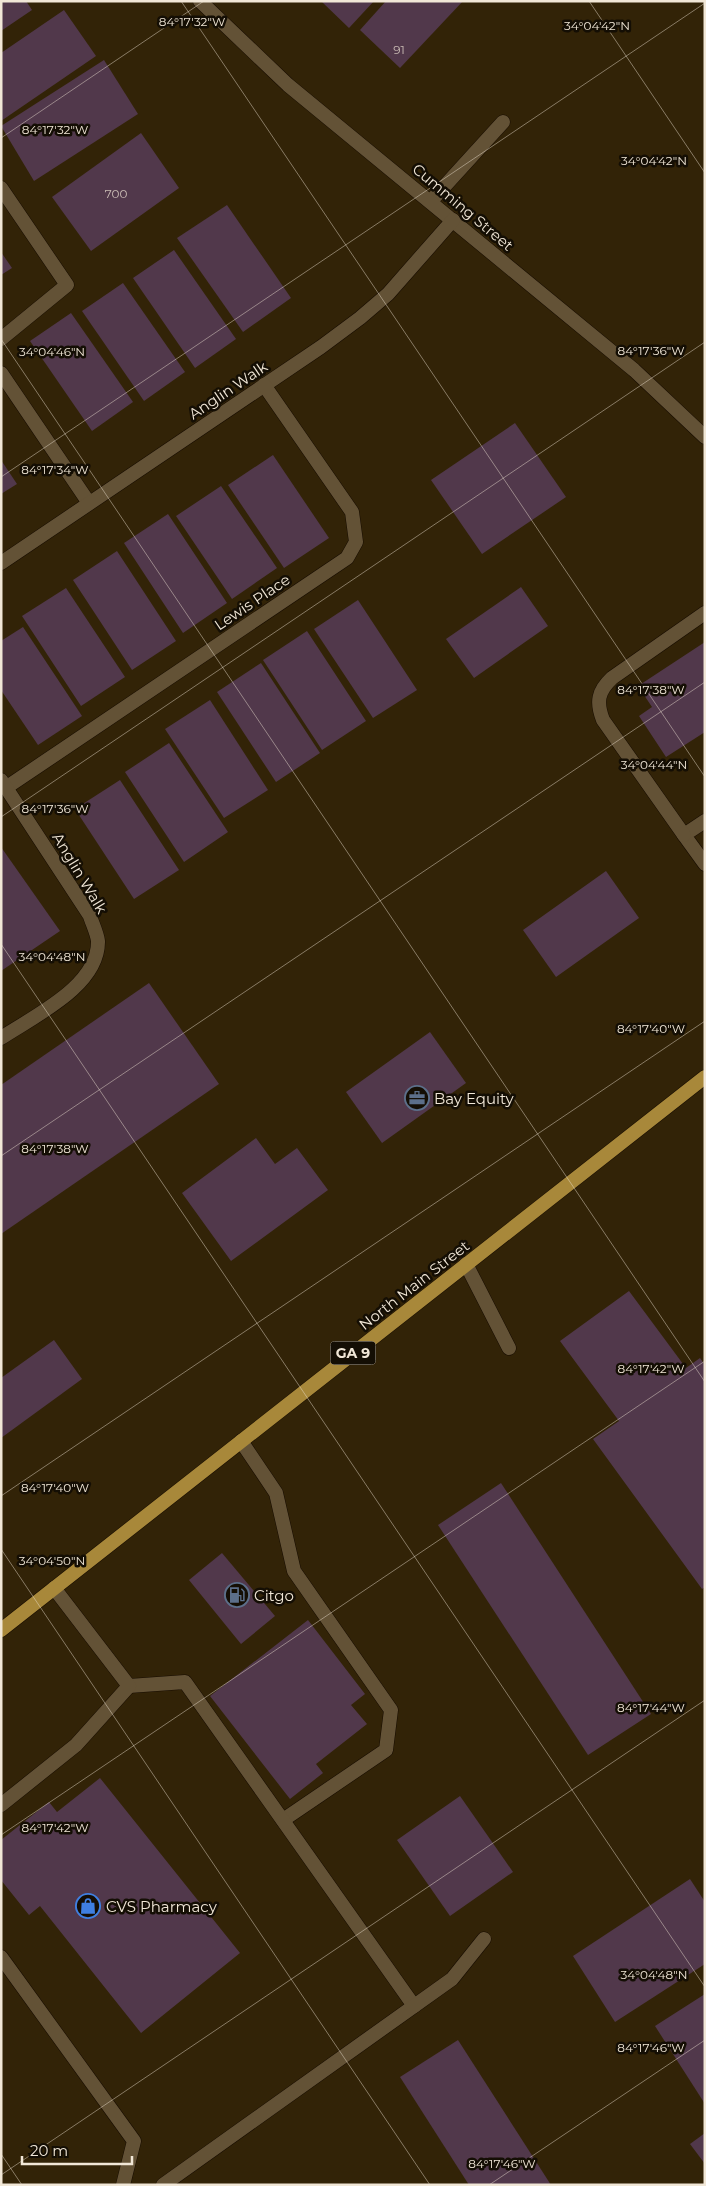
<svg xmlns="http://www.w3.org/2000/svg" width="706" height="2186" font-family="Montserrat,sans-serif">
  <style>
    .building { fill: #51384b }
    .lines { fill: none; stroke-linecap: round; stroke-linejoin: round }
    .service-casing { stroke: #170c00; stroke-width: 15 }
    .minor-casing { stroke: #170c00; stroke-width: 15 }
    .primary-casing { stroke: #170c00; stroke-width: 15 }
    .service { stroke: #635236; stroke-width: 14 }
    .minor { stroke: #635236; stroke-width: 14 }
    .primary { stroke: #a8883a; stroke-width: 14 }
    .ticks { fill: none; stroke: #f1e7d7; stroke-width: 1; stroke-opacity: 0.45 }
    .labels { text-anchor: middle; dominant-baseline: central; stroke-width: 5; stroke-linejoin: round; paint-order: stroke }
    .number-label { font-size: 12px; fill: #c9bbb4 }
    .shield { fill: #140e04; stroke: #afa698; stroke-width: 1 }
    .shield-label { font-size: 14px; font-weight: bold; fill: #f1e7d7 }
    .street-label { font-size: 15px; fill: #f1e7d7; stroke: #140e04 }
    .poi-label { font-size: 15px; fill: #f1e7d7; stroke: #140e04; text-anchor: start }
    .ticks-label { font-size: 12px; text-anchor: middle; fill: #f1e7d7; stroke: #140e04; stroke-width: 5; stroke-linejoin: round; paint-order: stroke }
  </style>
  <rect width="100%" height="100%" fill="#322307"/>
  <g class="building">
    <polygon points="1,1 26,1 32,10 1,31"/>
    <polygon points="321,1 374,1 349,28"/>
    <polygon points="386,1 463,1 400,68 360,30"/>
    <polygon points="64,10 96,56 1,121 1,53"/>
    <polygon points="104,60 138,114 34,181 1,126"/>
    <polygon points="141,133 179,188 91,251 52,197"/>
    <polygon points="227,205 291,298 243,332 177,238"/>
    <polygon points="174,250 236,339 195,368 133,278"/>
    <polygon points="1,252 12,268 1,275"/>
    <polygon points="123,283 185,372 144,401 82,311"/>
    <polygon points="71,313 133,402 92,431 30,341"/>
    <polygon points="515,423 566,497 482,554 431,480"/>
    <polygon points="273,455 329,538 284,568 228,485"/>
    <polygon points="1,460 17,484 1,494"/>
    <polygon points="221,486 277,568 232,599 176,516"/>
    <polygon points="168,514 227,603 183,633 124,543"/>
    <polygon points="117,551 176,641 132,670 73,580"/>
    <polygon points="521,587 548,626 474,678 446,639"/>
    <polygon points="66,588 125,677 81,706 22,616"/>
    <polygon points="358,600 417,690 373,718 314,629"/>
    <polygon points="23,627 82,716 38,745 1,690 1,641"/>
    <polygon points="307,631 366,721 322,750 263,660"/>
    <polygon points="705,642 705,732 666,757 639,716 652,707 638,686"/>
    <polygon points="261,663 320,753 276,782 217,692"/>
    <polygon points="210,700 268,790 224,818 165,729"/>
    <polygon points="169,743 228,832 184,862 125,772"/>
    <polygon points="120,780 179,870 134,899 75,809"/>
    <polygon points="1,847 60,931 1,971"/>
    <polygon points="606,871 639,918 556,977 523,930"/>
    <polygon points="149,983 219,1084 1,1234 1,1085"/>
    <polygon points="430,1032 466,1083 382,1143 346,1092"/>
    <polygon points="256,1138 275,1164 297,1148 328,1190 231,1261 182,1193"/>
    <polygon points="629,1291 686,1368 700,1358 705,1365 705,1587 702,1589 593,1439 619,1421 560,1341"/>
    <polygon points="54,1340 82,1379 1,1438 1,1378"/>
    <polygon points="501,1483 651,1714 588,1755 438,1525"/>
    <polygon points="222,1553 275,1616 241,1644 189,1580"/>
    <polygon points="308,1620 365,1694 351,1705 367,1724 316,1764 323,1773 290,1799 210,1696"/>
    <polygon points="100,1778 240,1953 141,2033 40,1906 29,1915 1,1880 1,1840 49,1802 57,1812"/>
    <polygon points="460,1796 513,1872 450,1916 397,1840"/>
    <polygon points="690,1879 705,1902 705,1964 615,2022 573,1956"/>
    <polygon points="705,1994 705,2104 655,2026"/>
    <polygon points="458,2040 551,2185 469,2185 400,2077"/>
    <polygon points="705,2133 705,2164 690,2144"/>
  </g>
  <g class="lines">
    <defs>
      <g id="service">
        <polyline points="431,201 503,122"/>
        <polyline points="705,821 684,835 705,864"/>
        <path d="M684,835L603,720C596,702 598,691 612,678L705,613"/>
        <polyline points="466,1264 509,1348"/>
        <polyline points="241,1441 276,1493 294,1571 391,1710 386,1750 283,1820"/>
        <polyline points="129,1686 185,1682 414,2006"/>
        <polyline points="1,1805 76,1745 129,1686 54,1588"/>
        <polyline points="1,1957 134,2141 123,2185"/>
        <polyline points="163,2185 452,1979 484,1939"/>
      </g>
      <g id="minor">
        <polyline points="200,1 288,85 634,370 705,437"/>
        <polyline points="1,188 67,285 1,339"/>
        <polyline points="1,373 89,503"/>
        <polyline points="1,563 321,347 360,318 388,294 453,220"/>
        <polyline points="7,787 347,558 356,542 352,512 264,385"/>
        <path d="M1,1038C34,1016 99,986 98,941C97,933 92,923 90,916L1,780"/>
      </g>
      <polyline id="primary" points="1,1630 705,1077"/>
    </defs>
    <use href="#service" class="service-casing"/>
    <use href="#minor" class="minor-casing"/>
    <use href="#primary" class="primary-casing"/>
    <use href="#service" class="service"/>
    <use href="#minor" class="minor"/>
    <use href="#primary" class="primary"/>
  </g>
  <path class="ticks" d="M181,1L705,777M589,1L705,173M1,138L204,1M1,339L705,1382M1,477L705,3M1,817L705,342M1,944L705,1987M1,1156L705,682M1,1496L705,1021M1,1549L430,2185M1,1835L705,1361M1,2154L22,2185M1,2175L705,1700M489,2185L705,2040"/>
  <defs>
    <symbol id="office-ring" viewBox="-11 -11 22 22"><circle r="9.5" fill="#140e04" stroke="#5c6f8a" stroke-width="1.5"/><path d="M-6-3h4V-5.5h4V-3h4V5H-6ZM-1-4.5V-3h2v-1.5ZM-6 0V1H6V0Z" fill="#5c6f8a"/></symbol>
    <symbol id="fuel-ring" viewBox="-11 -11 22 22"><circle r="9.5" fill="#140e04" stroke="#5c6f8a" stroke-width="1.5"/><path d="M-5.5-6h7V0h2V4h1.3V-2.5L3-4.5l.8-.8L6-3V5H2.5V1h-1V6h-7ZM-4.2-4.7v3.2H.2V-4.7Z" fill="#5c6f8a"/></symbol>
    <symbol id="shop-ring" viewBox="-11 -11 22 22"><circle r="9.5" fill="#140e04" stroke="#3f7fe0" stroke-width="1.5"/><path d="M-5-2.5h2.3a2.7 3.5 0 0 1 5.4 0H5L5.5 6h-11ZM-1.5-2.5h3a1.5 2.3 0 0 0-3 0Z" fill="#3f7fe0"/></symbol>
  </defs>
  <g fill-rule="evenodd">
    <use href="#office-ring" x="403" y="1084" width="28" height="28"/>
    <use href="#fuel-ring" x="223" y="1581" width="28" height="28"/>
    <use href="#shop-ring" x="74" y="1892" width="28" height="28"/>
  </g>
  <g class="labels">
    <g class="number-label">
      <text x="399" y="49">91</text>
      <text x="116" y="193">700</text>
    </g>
    <rect class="shield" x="330.5" y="1341.5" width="45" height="23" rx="4"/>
    <g class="shield-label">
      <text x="353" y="1353">GA 9</text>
    </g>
    <g class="street-label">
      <text transform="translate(463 207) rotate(40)">Cumming Street</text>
      <text transform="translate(228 390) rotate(-34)">Anglin Walk</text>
      <text transform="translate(252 602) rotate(-34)">Lewis Place</text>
      <text transform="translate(80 873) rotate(59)">Anglin Walk</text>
      <text transform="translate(414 1285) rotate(-38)">North Main Street</text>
    </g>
    <g class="poi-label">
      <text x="434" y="1098">Bay Equity</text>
      <text x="254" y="1595">Citgo</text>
      <text x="106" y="1906">CVS Pharmacy</text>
    </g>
  </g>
  <g class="ticks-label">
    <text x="192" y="26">84°17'32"W</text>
    <text x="597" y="30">34°04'42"N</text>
    <text x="55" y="134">84°17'32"W</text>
    <text x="654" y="165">34°04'42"N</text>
    <text x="651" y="355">84°17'36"W</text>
    <text x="52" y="356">34°04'46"N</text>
    <text x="55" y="474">84°17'34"W</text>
    <text x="651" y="694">84°17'38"W</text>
    <text x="654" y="769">34°04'44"N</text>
    <text x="55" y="813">84°17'36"W</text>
    <text x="52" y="961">34°04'48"N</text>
    <text x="651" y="1033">84°17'40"W</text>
    <text x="55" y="1153">84°17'38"W</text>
    <text x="651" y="1373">84°17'42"W</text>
    <text x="55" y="1492">84°17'40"W</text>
    <text x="52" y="1565">34°04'50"N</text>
    <text x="651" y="1712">84°17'44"W</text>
    <text x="55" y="1832">84°17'42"W</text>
    <text x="654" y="1979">34°04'48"N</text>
    <text x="651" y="2052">84°17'46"W</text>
    <text x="502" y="2168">84°17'46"W</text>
  </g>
  <rect width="706" height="2186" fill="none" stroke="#f1e7d7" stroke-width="5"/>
  <path d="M22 2156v8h110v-8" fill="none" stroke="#f1e7d7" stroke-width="2.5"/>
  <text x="30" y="2156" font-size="15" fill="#f1e7d7" stroke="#140e04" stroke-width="4" paint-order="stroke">20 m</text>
</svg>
